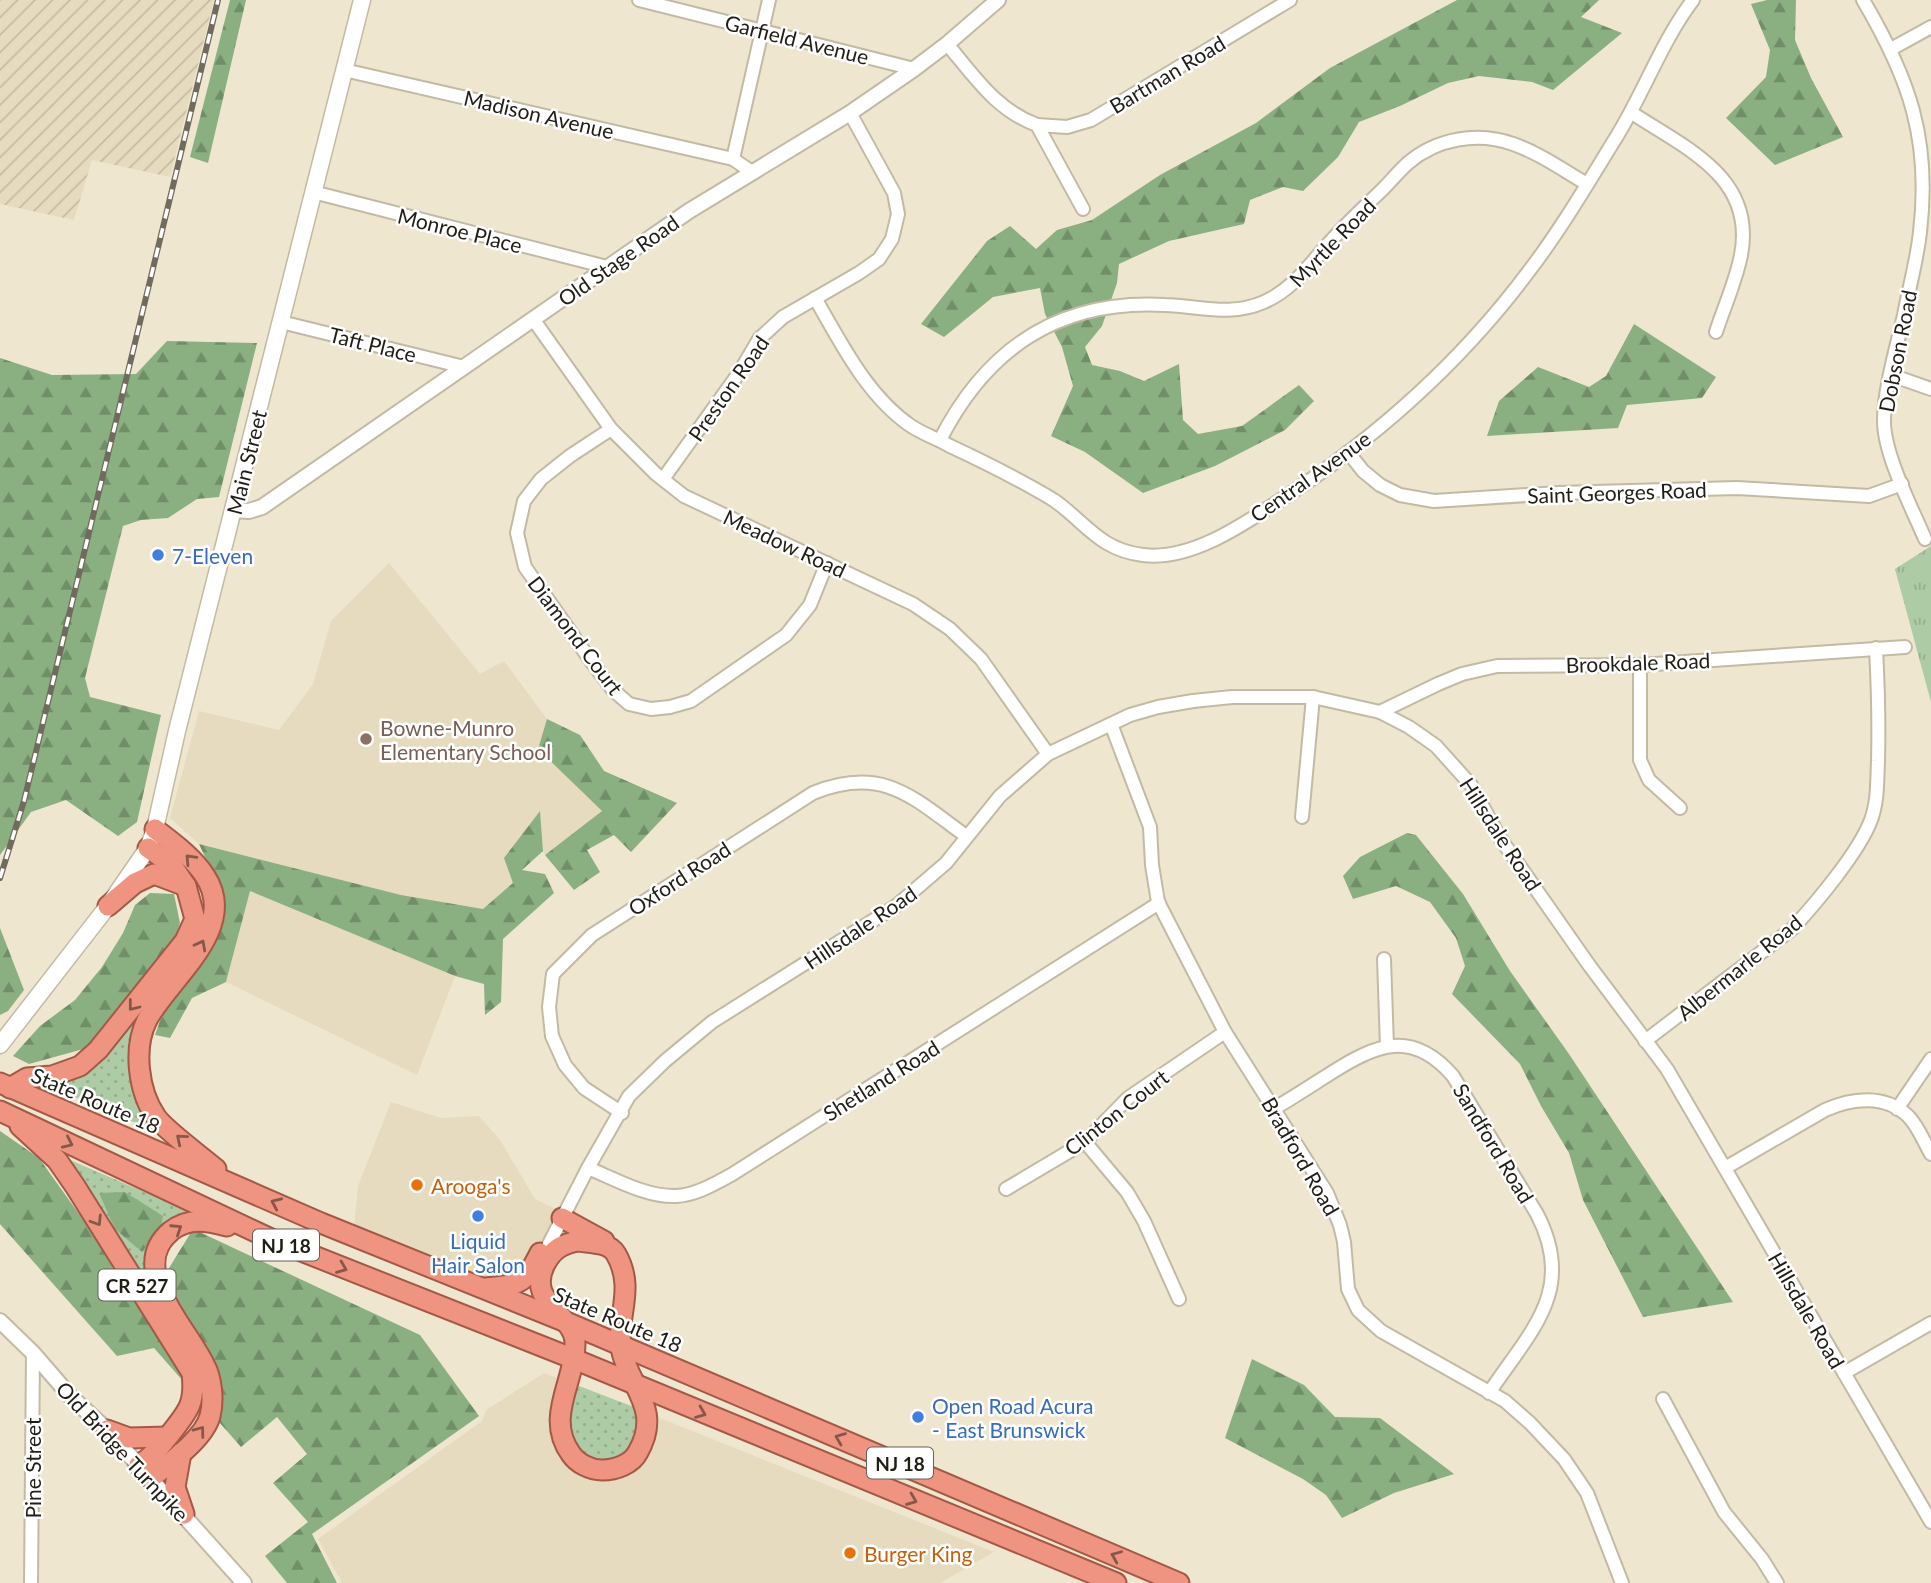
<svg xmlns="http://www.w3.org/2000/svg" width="1931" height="1583" font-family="Lato,sans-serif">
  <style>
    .built { fill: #e6dbbe }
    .industrial { fill: url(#industrial-furrows) }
    .grass { fill: url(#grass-dots) }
    .forest { fill: url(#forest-firs) }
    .park { fill: url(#park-tufts) }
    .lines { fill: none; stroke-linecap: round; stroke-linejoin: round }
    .minor-casing { stroke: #c2baa4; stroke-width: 16 }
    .tertiary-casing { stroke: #c2baa4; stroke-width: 18 }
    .secondary-casing { stroke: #c2baa4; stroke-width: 19 }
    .trunk-casing { stroke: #a35946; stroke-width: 23 }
    .minor { stroke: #fff; stroke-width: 12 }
    .tertiary { stroke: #fff; stroke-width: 14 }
    .secondary { stroke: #fff; stroke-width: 16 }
    .trunk { stroke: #ee9480; stroke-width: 19 }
    .rail-casing { stroke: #716b5e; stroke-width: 6 }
    .rail { stroke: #fff; stroke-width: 3.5; stroke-dasharray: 10; stroke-linecap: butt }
    .oneway { stroke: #87584a }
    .shop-dot { fill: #3f7fe0; stroke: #fff; stroke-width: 2.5 }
    .education-dot { fill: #8d6e63; stroke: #fff; stroke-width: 2.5 }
    .food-dot { fill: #e8710a; stroke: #fff; stroke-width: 2.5 }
    .labels { text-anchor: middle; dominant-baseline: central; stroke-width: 5; stroke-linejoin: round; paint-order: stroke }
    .shield { fill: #fff; stroke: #63615b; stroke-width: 2 }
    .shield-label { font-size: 19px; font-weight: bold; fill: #201d15 }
    .street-label { font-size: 21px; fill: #201d15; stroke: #fff }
    .shop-label { font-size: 21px; fill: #366cbe; stroke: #fff; text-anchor: start }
    .education-label { font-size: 21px; fill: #785e54; stroke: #fff; text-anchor: start }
    .food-label { font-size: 21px; fill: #c56008; stroke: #fff; text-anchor: start }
  </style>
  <defs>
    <pattern id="industrial-furrows" width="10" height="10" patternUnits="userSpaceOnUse" patternTransform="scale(1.75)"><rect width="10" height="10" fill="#e6dbbe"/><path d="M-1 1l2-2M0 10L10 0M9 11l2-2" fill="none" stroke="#c5bca2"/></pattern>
    <pattern id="grass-dots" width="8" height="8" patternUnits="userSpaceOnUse" patternTransform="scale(1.75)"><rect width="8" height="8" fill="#adcba5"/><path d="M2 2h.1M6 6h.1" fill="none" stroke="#95ae8d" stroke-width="1.8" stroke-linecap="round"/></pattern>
    <pattern id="forest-firs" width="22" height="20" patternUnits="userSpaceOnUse" patternTransform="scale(1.75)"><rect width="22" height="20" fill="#8aaf81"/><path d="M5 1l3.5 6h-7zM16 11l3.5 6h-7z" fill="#708e68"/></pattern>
    <pattern id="park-tufts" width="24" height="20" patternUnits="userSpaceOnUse" patternTransform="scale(1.75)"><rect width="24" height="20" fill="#adcba5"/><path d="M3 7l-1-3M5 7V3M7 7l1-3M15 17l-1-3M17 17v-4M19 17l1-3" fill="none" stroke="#95ae8d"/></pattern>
  </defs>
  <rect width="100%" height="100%" fill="#efe6d0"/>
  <g class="built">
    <polygon points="389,563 480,674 504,661 547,719 538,749 602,811 545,855 543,851 540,813 513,883 483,909 401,895 199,844 170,818 199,711 279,730 313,684 331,621"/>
    <polygon points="249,891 455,976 417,1075 226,982"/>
    <polygon points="391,1102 441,1118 479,1116 500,1140 535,1199 565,1213 530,1272 485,1288 353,1236 358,1186"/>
    <polygon points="544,1373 557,1378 553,1409 571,1467 604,1481 635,1471 654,1447 660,1418 994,1552 940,1583 342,1583 318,1539 482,1421 486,1410"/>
  </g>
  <polygon class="industrial" points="0,0 214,0 170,177 92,160 74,220 0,204"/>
  <g class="grass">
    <polygon points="138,1014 141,1017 159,1133 47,1085 85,1073 101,1060"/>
    <polygon points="70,1160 196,1214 150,1267 143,1279"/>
    <path d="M579,1386L634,1407C660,1456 586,1482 569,1436C564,1422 571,1401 574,1387Z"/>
  </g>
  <g class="forest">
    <polygon points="230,0 246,0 208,163 190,157"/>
    <polygon points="1457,0 1599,0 1581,17 1622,33 1553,90 1532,82 1479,76 1448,83 1400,106 1359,122 1338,157 1303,191 1283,187 1250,200 1244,224 1169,241 1119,264 1117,283 1102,326 1085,347 1092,365 1120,371 1144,381 1179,364 1183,420 1198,434 1242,426 1299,385 1314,401 1285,430 1215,466 1143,493 1085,452 1051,436 1073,386 1062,347 1045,314 1040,288 993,297 944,337 921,324 987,241 1010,226 1036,249 1057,230 1092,220 1160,175 1256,123 1330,68"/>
    <polygon points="1767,0 1796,0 1795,40 1811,78 1843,137 1775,165 1726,118 1766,77 1770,50 1751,4"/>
    <polygon points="1634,324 1716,377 1702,398 1627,405 1618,428 1487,436 1499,401 1538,367 1589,387 1606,376"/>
    <polygon points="167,341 257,343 219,497 197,499 168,518 141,520 123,526 85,678 90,697 161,715 137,822 118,836 66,800 31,812 0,855 0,358 52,375 136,374"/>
    <polygon points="547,719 580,735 604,771 677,803 631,852 614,835 587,850 600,872 574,890 545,855 602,811 538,749"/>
    <polygon points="540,811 543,851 522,870 545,874 554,893 503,939 501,1002 485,1015 484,984 455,976 250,891 226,982 192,998 170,1038 155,1035 164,1009 210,943 211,870 199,844 401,895 483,909 513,883 504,858"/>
    <polygon points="1407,833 1416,835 1463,894 1510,971 1569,1054 1733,1302 1643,1317 1583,1200 1569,1153 1541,1106 1520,1064 1452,994 1465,966 1456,938 1430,902 1396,886 1353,899 1343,876 1360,857"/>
    <polygon points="150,893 174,894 180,923 174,941 87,1048 29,1064 13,1056 40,1026 75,1000 102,967 123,933 135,905"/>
    <polygon points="0,928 24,990 8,1011 0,1015"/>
    <polygon points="0,1131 39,1158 94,1235 114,1270 166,1273 193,1229 420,1335 479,1416 312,1534 337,1583 287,1583 265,1556 308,1522 273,1483 307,1454 277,1417 241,1447 154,1348 117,1356 0,1224"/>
    <polygon points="125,1192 163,1216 161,1226 142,1252 115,1229 99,1193"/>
    <polygon points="1252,1359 1304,1385 1335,1417 1380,1418 1454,1474 1394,1493 1342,1518 1326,1495 1303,1479 1225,1438"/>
  </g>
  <polygon class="park" points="1931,546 1931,702 1895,569"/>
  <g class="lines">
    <defs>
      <g id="minor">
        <polyline points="639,0 914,69"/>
        <path d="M1863,0C1909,78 1931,139 1920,232C1917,260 1909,288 1904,315C1897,345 1884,390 1884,419C1883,453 1912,508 1925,539"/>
        <path d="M947,44C975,77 996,110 1037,125L1083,209"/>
        <polyline points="1891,49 1931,27"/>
        <polyline points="344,70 733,159 752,172"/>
        <path d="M1632,113C1685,148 1756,177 1741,255C1736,281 1724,307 1716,332"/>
        <polyline points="1037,125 1067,127 1091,120 1290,0"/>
        <polyline points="733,159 769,0"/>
        <polyline points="313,192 607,267"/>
        <path d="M815,298C841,343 867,396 911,426C923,434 938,439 950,446C978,459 1006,473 1033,488C1040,492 1048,496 1055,501C1086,523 1100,550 1143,555C1190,561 1241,526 1279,501C1373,440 1461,362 1529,271C1562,228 1589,181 1617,136C1644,92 1662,41 1693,0"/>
        <polyline points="533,319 611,429 656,474 684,496 913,604 950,629 981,659 1048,754"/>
        <polyline points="281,322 464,367"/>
        <polyline points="1891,375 1931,389"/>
        <polyline points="611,429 570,456 541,479 524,501 517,533 525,567 591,661 613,690 629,704 651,709 670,707 691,701 786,635 810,605 827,563"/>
        <path d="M940,440C987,348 1059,299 1165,305C1200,306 1230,317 1264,302C1292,290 1309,265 1330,242C1346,224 1364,207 1382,190C1391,181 1399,171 1408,163C1436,139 1477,131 1513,144C1539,153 1563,170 1587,184"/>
        <polyline points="1348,452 1363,471 1380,485 1400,495 1434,501 1559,493 1737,488 1869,496 1902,484"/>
        <polyline points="663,479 739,373 759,339 783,317 859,273 879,259 892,239 898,214 894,193 850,113"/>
        <polyline points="1640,665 1640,760 1649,780 1680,808"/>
        <polyline points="1380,712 1438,684 1462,674 1497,666 1640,665 1905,647"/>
        <polyline points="1111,724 1150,827 1152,865 1158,902 1225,1032 1327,1193 1340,1225 1344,1242 1348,1289 1358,1310 1381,1331 1505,1401 1530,1423 1564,1459 1587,1493 1622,1583"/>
        <polyline points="1302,817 1313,697"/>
        <polyline points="1384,959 1387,1046"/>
        <path d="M1645,1041L1792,929C1816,903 1859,852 1871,820C1878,801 1877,781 1878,761C1879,723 1878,686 1876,648"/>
        <path d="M1275,1108C1294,1097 1312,1085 1331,1073C1377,1044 1412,1029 1453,1076L1537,1214C1577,1291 1530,1331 1489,1393"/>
        <polyline points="1897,1109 1931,1059"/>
        <path d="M622,1113L584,1088L565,1065L552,1036L549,1007L553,974L592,935L813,793C883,765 912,797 966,836"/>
        <polyline points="1085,1142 1127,1192 1144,1221 1179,1299"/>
        <path d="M588,1168C615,1179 646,1197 676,1196C696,1195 714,1184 731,1175L1159,903"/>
        <path d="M1725,1168L1825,1110C1852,1098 1885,1094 1908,1116C1918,1126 1924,1142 1931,1154"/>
        <polyline points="1006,1189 1085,1142 1128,1098 1225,1032"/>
        <polyline points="549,1244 588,1168 629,1096 665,1061 712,1022 896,906 946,863 1000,796 1048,754 1130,715 1158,707 1193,701 1232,697 1313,697 1380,712 1409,727 1436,746 1471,785 1500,838 1589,965 1667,1069 1931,1522"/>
        <polyline points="1844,1373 1931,1323"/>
        <polyline points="1663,1399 1724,1512 1762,1559 1777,1583"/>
        <polyline points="31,1583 33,1353"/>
      </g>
      <g id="tertiary">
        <polyline points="234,510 249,511 262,507 689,211 850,113 914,69 947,44 998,0"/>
        <polyline points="0,1321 33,1353 71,1397 107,1430 244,1583"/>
      </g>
      <polyline id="secondary" points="0,1045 108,906 148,848 155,829 177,731 362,0"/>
      <g id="trunk">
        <path d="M155,829C173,843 193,857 205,876C240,929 168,979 147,1020C133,1048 138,1091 156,1117C165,1130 202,1157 216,1169"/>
        <polyline points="108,906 135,883 154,874 186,886"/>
        <polyline points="0,1083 321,1223 566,1322 1179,1583"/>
        <polyline points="10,1088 27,1078 52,1076 80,1066 98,1050 185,941 195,919 186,886 171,864 148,848"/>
        <polyline points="0,1111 271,1239 574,1359 1116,1583"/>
        <path d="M20,1126L57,1160L75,1186L192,1373C196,1407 186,1413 167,1438C157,1450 153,1456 139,1465"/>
        <polyline points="562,1218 604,1241"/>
        <path d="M578,1241C591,1243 609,1242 616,1254C636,1289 616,1316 621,1348C628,1387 663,1408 638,1452C632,1464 616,1470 602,1470C590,1470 577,1463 571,1454C544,1417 576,1381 575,1342C574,1314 525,1303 545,1264C553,1249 562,1244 578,1241Z"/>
        <path d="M486,1288C521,1284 524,1285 540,1253"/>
        <polyline points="107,1430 129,1438 167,1437"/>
        <polyline points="181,1453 175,1487 184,1514"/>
        <path d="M151,1478C168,1464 204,1439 210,1416C214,1401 212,1378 204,1364C187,1328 126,1268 171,1231C189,1217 207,1221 227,1226"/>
      </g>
    </defs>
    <use href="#minor" class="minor-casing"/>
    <use href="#tertiary" class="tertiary-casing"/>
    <use href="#secondary" class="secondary-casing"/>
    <use href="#trunk" class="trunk-casing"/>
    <use href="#minor" class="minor"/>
    <use href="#tertiary" class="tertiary"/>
    <use href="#secondary" class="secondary"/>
    <use href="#trunk" class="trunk"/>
    <defs>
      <polyline id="rail" points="0,878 24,801 218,0"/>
    </defs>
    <use href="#rail" class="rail-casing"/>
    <use href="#rail" class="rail"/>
  </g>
  <defs><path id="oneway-chevron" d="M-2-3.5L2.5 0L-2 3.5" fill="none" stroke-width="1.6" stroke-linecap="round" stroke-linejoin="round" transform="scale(1.75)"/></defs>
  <g class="oneway">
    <use href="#oneway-chevron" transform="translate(190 859) rotate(-133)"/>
    <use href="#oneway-chevron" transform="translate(201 945) rotate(-62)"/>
    <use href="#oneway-chevron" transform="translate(133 1006) rotate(128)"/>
    <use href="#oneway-chevron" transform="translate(181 1139) rotate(-140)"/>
    <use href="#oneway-chevron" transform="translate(68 1143) rotate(25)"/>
    <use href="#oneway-chevron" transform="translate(276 1203) rotate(-156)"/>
    <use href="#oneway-chevron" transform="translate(97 1221) rotate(58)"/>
    <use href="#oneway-chevron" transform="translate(177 1229) rotate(-33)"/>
    <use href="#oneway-chevron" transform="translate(342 1268) rotate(22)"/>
    <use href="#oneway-chevron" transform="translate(701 1413) rotate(22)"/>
    <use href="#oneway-chevron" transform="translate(200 1431) rotate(-53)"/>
    <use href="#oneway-chevron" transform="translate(840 1438) rotate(-158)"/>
    <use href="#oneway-chevron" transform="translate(912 1500) rotate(22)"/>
    <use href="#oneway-chevron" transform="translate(1116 1556) rotate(-157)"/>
  </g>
  <g class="shop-dot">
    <circle cx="158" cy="555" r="7"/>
    <circle cx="478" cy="1216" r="7"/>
    <circle cx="918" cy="1417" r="7"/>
  </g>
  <circle class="education-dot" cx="366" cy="739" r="7"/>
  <g class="food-dot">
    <circle cx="417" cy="1185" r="7"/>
    <circle cx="850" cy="1553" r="7"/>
  </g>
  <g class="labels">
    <g class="shield">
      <rect x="253" y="1229.5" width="66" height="31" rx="5"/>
      <rect x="98.5" y="1269.5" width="77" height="31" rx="5"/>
      <rect x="867" y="1447.5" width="66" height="31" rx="5"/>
    </g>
    <g class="shield-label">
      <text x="286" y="1245">NJ 18</text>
      <text x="137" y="1285">CR 527</text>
      <text x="900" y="1463">NJ 18</text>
    </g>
    <g class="street-label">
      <text transform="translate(797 39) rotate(14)">Garfield Avenue</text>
      <text transform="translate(1167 74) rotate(-31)">Bartman Road</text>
      <text transform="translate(539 114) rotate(13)">Madison Avenue</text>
      <text transform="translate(460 230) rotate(14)">Monroe Place</text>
      <text transform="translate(1332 242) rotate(-46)">Myrtle Road</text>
      <text transform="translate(618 260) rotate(-35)">Old Stage Road</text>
      <text transform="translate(373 344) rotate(14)">Taft Place</text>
      <text transform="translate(1897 351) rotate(-79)">Dobson Road</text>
      <text transform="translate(728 388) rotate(-55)">Preston Road</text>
      <text transform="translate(246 462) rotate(-76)">Main Street</text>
      <text transform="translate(1310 476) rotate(-35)">Central Avenue</text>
      <text transform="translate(1617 492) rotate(-2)">Saint Georges Road</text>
      <text transform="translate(785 543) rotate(25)">Meadow Road</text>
      <text transform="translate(576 635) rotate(53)">Diamond Court</text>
      <text transform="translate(1638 662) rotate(-2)">Brookdale Road</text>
      <text transform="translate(1501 834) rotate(57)">Hillsdale Road</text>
      <text transform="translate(679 878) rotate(-33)">Oxford Road</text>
      <text transform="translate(860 927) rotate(-34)">Hillsdale Road</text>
      <text transform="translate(1739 967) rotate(-39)">Albermarle Road</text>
      <text transform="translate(881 1080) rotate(-32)">Shetland Road</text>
      <text transform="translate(96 1100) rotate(23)">State Route 18</text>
      <text transform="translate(1116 1112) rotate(-38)">Clinton Court</text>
      <text transform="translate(1494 1143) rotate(59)">Sandford Road</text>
      <text transform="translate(1301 1156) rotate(60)">Bradford Road</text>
      <text transform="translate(1807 1310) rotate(60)">Hillsdale Road</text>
      <text transform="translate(618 1319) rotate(23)">State Route 18</text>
      <text transform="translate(123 1451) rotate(47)">Old Bridge Turnpike</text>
      <text transform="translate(32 1468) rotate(-90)">Pine Street</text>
    </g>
    <g class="shop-label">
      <text x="172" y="555">7-Eleven</text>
      <text x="478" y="1240" text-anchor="middle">Liquid<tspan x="478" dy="24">Hair Salon</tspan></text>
      <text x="932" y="1405">Open Road Acura<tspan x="932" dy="24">- East Brunswick</tspan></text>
    </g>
    <g class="education-label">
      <text x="380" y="727">Bowne-Munro<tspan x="380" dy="24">Elementary School</tspan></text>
    </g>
    <g class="food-label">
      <text x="431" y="1185">Arooga's</text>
      <text x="864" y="1553">Burger King</text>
    </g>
  </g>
</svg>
